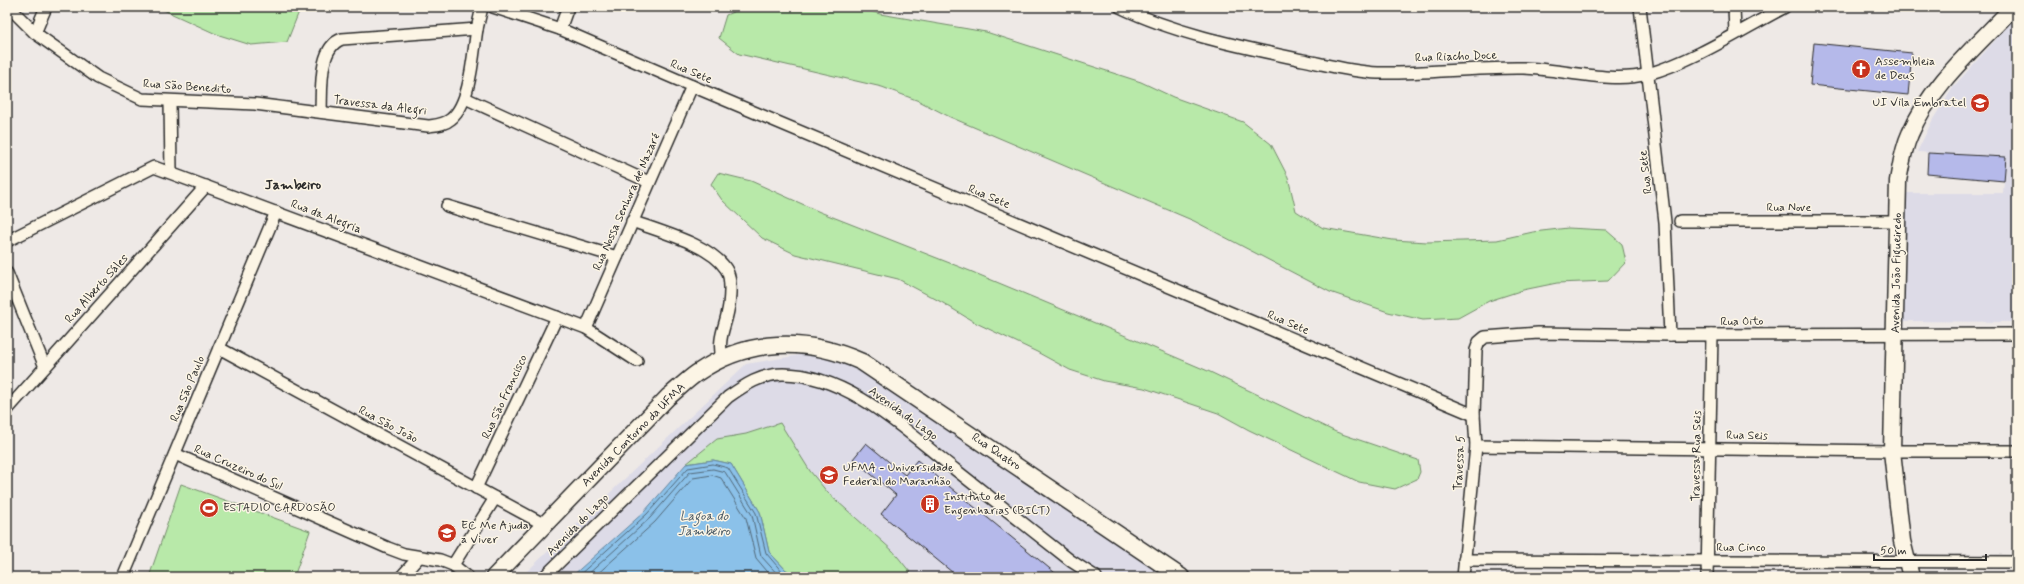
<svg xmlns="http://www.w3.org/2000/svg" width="2024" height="584" font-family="Mynerve,sans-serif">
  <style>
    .built { fill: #dddbe7 }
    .green { fill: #b8e9a9; stroke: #728a6a }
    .water { fill: #8bc1e9; stroke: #65859d }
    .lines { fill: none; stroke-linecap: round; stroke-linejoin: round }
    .shore { stroke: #516777; stroke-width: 1 }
    .building { fill: #b5b9ea; stroke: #2b2b2b }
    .street-casing { stroke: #2b2b2b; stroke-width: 14 }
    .secondary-casing { stroke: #2b2b2b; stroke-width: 19 }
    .street { stroke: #fcf5e5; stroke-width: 11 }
    .secondary { stroke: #fcf5e5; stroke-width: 16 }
    .labels { text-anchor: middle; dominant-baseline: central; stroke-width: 3; stroke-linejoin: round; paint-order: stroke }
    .street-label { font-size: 12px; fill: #2b2b2b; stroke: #fcf5e5 }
    .poi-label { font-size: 12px; fill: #2b2b2b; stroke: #fcf5e5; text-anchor: start }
    .water-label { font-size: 13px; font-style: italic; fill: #485864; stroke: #fcf5e5 }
    .quarter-label { font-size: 14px; font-weight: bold; fill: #2b2b2b; stroke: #fcf5e5 }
  </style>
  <rect width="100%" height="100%" fill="#eee9e6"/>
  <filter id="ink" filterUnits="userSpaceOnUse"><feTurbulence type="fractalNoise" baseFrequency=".025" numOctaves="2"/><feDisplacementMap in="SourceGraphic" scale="8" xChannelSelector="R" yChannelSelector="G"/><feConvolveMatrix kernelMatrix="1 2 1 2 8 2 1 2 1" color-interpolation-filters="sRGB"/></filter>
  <g filter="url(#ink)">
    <g class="built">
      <polygon points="2017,16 2017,322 1902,321 1906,193 2003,193 2006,157 1917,152 1933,119 1954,86"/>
      <polygon points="812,353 876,373 1183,577 521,577 746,364"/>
    </g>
    <g class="green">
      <polygon points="157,7 299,7 300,9 287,42 251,45 216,34"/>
      <polygon points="744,7 856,7 880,14 986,32 1141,82 1173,97 1243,122 1271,144 1288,177 1296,211 1323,228 1393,240 1427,242 1497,240 1533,232 1568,228 1606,230 1622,244 1626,262 1608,281 1557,283 1523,290 1489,301 1458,318 1423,320 1388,312 1330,292 1194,221 950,117 919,101 882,87 739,54 719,38 726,15"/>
      <polygon points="718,173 751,181 820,212 970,271 1107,328 1208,371 1336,432 1418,460 1420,472 1417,479 1395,489 1359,482 1249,430 1218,413 1144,388 1104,381 1070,370 1037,352 974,322 943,303 898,279 795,254 762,238 722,200 711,184"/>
      <polygon points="780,423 810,471 828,493 893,551 910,572 910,577 798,577 786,570 769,552 760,512 731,464 713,460 686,464 717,439 746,434"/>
      <polygon points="181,484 310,531 294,577 149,577"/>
    </g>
    <polygon class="water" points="713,460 731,464 760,512 769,552 786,570 798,577 571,577 644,512 686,464"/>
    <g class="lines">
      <g class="shore">
        <polyline points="577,577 647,514 688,468 713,464 728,468 756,513 766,553 783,573 790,577"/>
        <polyline points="585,577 650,518 690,472 713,469 725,472 752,515 761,556 780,577"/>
        <polyline points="594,577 655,522 693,478 712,475 721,478 746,518 756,558 772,577"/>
      </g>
    </g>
    <g class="building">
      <polygon points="1814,43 1912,53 1908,95 1810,85"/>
      <polygon points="1928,153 2006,157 2004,181 1927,174"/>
      <polygon points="866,443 905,475 917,460 1060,577 958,577 881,514 896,495 853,459"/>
    </g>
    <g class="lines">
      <defs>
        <g id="street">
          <path d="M9,7L35,33L98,78L142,99L255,104L428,126C436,125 444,125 451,119C471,103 473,53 477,29"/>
          <polyline points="493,7 560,29 692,86 1474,415"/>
          <path d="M1120,7C1176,34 1242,47 1303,60C1327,65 1353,72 1378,73C1427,74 1475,67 1524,68C1562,69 1611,84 1648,74C1696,60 1741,30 1785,7"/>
          <polyline points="1640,7 1665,222 1670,335"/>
          <polyline points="1734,7 1735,33"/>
          <polyline points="560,29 568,7"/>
          <polyline points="35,33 46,7"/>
          <polyline points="465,98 649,182"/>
          <polyline points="170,101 171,172"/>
          <path d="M321,112C322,90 318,47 342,39L477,29L482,7"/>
          <polyline points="447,206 617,257"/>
          <path d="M632,221C660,232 710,244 726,269C732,278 730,296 729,305C726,327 717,336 722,359"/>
          <polyline points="1680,221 1897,221"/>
          <polyline points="7,241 154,167 586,328 637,361"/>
          <polyline points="7,273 45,367"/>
          <polyline points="586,328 692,86"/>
          <polyline points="219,348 545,525"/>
          <polyline points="7,410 206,186"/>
          <polyline points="1476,446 1892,451 2017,451"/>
          <polyline points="175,454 388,548 404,554 440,560 453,565 468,577"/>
          <polyline points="476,488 557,317"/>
          <polyline points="1464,560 2017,562"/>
          <polyline points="453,565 495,498"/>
          <polyline points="123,577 276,212"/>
          <polyline points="401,577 419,557"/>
          <path d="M544,577L728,397C745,385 761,374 783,374C849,374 908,433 957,471C995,501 1033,531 1071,561L1096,577"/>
          <polyline points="1463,577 1476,446 1474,415 1476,350 1479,342 1485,337 1538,333 1670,335 2017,334"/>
          <polyline points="1707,577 1712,335"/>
        </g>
        <g id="secondary">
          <path d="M494,577L668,397C678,389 687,380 697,373C748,338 806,337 862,362L1181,577"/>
          <path d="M1911,577L1902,541L1892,451L1898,181C1901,165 1903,149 1910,134C1931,84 1977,46 2013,7"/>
        </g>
      </defs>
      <use href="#street" class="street-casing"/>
      <use href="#secondary" class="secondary-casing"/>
      <use href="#street" class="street"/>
      <use href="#secondary" class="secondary"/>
    </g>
  </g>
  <defs>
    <symbol id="church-disc" viewBox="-11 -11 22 22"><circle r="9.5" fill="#c8321e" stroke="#fcf5e5"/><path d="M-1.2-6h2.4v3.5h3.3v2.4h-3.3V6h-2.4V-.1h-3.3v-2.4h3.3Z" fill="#fff"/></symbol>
    <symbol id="school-disc" viewBox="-11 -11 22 22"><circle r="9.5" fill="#c8321e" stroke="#fcf5e5"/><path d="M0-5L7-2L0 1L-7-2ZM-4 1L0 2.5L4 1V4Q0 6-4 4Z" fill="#fff"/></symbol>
    <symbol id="university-disc" viewBox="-11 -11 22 22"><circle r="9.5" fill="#c8321e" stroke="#fcf5e5"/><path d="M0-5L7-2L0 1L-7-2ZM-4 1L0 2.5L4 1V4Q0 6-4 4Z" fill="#fff"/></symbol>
    <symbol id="building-disc" viewBox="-11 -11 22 22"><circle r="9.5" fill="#c8321e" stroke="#fcf5e5"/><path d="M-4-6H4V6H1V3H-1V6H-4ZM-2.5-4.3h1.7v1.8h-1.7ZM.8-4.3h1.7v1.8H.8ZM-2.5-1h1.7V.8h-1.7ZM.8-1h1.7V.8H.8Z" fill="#fff"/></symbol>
    <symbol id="stadium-disc" viewBox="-11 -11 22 22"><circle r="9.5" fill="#c8321e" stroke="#fcf5e5"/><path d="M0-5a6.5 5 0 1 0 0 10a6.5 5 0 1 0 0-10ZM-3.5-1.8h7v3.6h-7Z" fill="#fff"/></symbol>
  </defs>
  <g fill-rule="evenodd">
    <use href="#church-disc" x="1850" y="58" width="22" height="22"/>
    <use href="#school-disc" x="1969" y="92" width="22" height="22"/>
    <use href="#university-disc" x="818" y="464" width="22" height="22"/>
    <use href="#building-disc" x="919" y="493" width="22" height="22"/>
    <use href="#stadium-disc" x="198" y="497" width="22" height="22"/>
    <use href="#school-disc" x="436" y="522" width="22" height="22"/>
  </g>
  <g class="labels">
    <g class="street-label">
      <text transform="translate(1456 57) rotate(-2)">Rua Riacho Doce</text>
      <text transform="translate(691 72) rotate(23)">Rua Sete</text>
      <text transform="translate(187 87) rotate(4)">Rua São Benedito</text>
      <text transform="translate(380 106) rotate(7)">Travessa da Alegri</text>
      <text transform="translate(1646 172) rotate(-97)">Rua Sete</text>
      <text transform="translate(989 197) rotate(23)">Rua Sete</text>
      <text transform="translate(627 202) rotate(-66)">Rua Nossa Senhora de Nazaré</text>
      <text x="1789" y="208">Rua Nove</text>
      <text transform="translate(326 217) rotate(21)">Rua da Alegria</text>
      <text transform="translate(1897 273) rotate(-89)">Avenida João Figueiredo</text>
      <text transform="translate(97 289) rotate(-48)">Rua Alberto Sáles</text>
      <text transform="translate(1742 322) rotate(-1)">Rua Oito</text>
      <text transform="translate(1288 323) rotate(23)">Rua Sete</text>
      <text transform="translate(188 389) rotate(-67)">Rua São Paulo</text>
      <text transform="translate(505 397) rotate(-65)">Rua São Francisco</text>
      <text transform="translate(903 414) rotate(36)">Avenida do Lago</text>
      <text transform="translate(388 425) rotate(28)">Rua São João</text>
      <text transform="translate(634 435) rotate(-45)">Avenida Contorno da UFMA</text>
      <text transform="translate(1747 436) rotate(1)">Rua Seis</text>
      <text transform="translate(996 452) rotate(34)">Rua Quatro</text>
      <text transform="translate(1697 456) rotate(-89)">Travessa Rua Seis</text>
      <text transform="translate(1460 463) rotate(-87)">Travessa 5</text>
      <text transform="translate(238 468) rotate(24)">Rua Cruzeiro do Sul</text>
      <text transform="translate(578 525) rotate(-45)">Avenida do Lago</text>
      <text x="1741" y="548">Rua Cinco</text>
    </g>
    <g class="poi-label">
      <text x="1875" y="62">Assembleia<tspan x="1875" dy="14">de Deus</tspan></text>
      <text x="1966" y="103" text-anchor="end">UI Vila Embratel</text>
      <text x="843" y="468">UFMA - Universidade<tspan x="843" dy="14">Federal do Maranhão</tspan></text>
      <text x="944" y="497">Instituto de<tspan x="944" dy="14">Engenharias (BICT)</tspan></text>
      <text x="223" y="508">ESTADIO CARDOSÃO</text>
      <text x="461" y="526">EC Me Ajuda<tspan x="461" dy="14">a Viver</tspan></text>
    </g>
    <g class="water-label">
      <text x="704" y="516">Lagoa do<tspan x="704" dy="15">Jambeiro</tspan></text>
    </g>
    <g class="quarter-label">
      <text x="293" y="185">Jambeiro</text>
    </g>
  </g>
  <rect width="2024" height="584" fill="none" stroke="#fcf5e5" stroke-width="24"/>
  <rect x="12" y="12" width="2000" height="560" fill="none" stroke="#2b2b2b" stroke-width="1.5" filter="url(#ink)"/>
  <path d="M1874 554v6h112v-6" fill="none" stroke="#2b2b2b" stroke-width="2"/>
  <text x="1880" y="554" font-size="12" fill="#2b2b2b" stroke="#fcf5e5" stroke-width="3" paint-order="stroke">50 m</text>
</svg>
